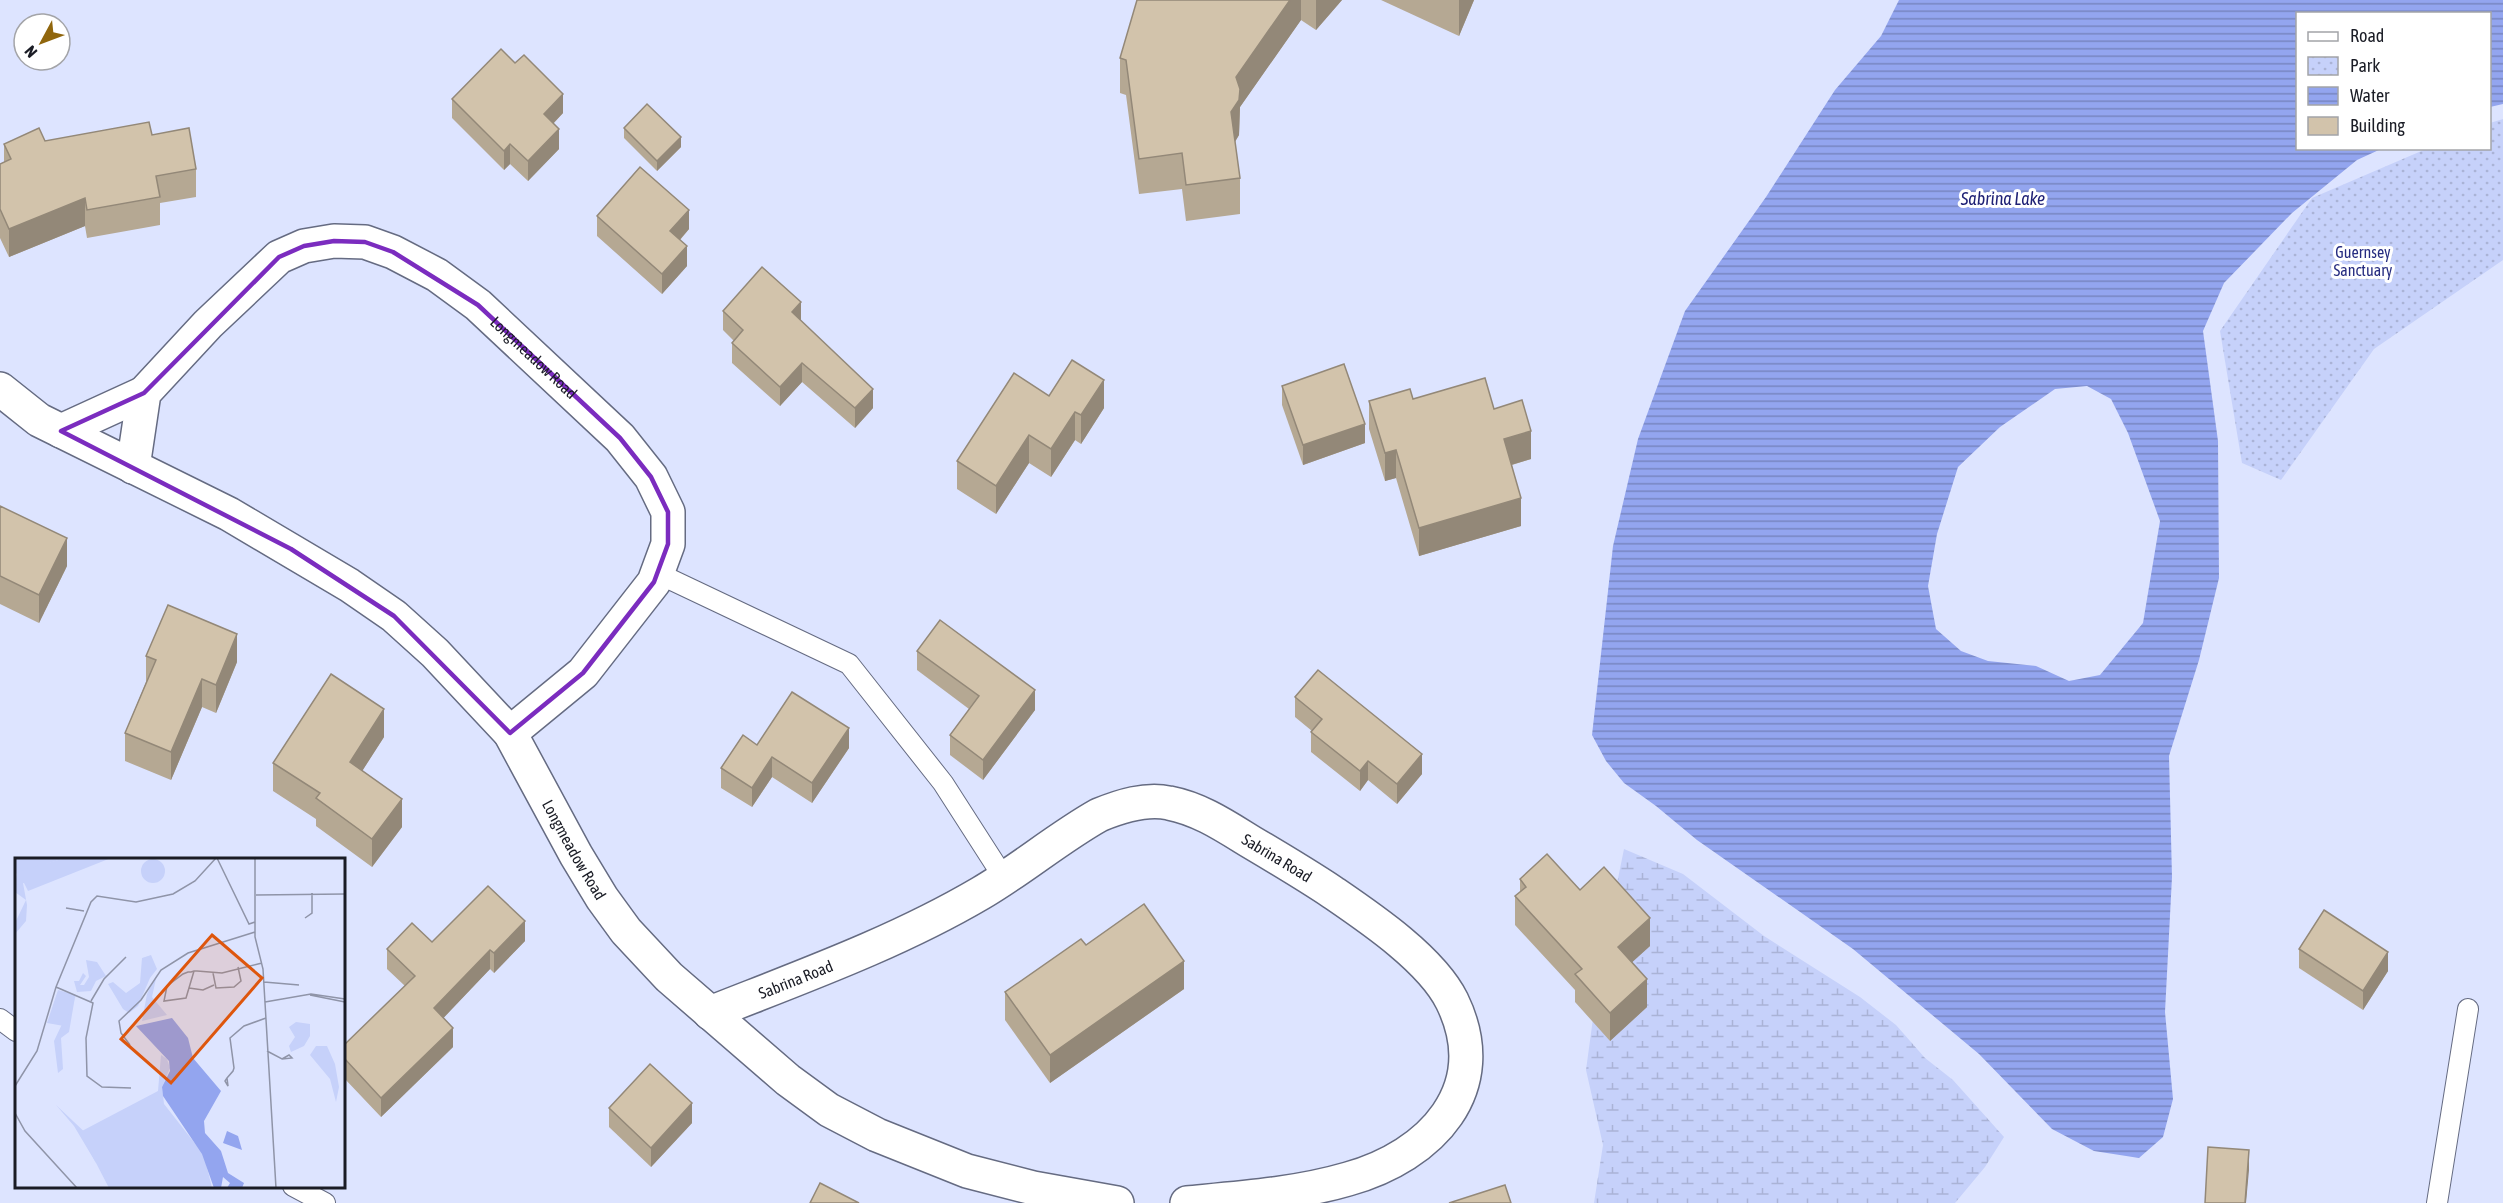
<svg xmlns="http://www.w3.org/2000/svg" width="2503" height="1203" font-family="'Asap Condensed',sans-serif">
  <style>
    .wetland { fill: url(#wetland-marsh) }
    .park { fill: url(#park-dots) }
    .water { fill: url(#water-rules); fill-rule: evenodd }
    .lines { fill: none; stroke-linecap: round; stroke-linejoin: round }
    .lane-casing { stroke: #656b82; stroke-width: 22 }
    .street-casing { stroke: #656b82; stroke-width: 36 }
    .lane { stroke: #fff; stroke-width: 20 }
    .street { stroke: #fff; stroke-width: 33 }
    .wall { fill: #b5a893 }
    .shaded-wall { fill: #938878 }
    .building { fill: #d2c3ab; stroke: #938878; stroke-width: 1.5 }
    .marked { fill: none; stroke: #7b2cbf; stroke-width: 4.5; stroke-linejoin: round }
    .labels { text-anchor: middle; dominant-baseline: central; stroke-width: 6; stroke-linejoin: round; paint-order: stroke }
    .park-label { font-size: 16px; fill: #262c80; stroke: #fff }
    .street-label { font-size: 16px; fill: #1a1c25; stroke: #fff }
    .water-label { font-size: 18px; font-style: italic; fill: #1f2175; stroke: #fff }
    .inset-road { fill: none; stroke: #8f94a8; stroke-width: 1.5 }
    .view { fill: #de560d; fill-opacity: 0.15; stroke: #de560d; stroke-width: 3 }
    .inset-edge { fill: none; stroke: #1a1c25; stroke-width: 3 }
  </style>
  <defs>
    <pattern id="wetland-marsh" width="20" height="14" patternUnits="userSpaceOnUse" patternTransform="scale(1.5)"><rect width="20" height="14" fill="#c6d1fa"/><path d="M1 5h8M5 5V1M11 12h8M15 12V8" fill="none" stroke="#aab3d6"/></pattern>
    <pattern id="park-dots" width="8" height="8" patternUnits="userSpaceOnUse" patternTransform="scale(1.5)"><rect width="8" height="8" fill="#c6d1fa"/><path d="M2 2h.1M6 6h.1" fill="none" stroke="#aab3d6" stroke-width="1.8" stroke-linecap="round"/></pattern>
    <pattern id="water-rules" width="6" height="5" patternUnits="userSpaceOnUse" patternTransform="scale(1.5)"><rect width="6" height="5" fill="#93a5ef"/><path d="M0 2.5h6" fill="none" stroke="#7786c1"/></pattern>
  </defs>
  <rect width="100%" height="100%" fill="#dde4ff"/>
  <polygon class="wetland" points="1624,849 1683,874 1764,936 1860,997 1896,1025 1925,1058 1953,1080 2004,1137 1985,1167 1955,1203 1594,1203 1603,1145 1586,1070 1600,967"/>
  <polygon class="park" points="2503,119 2503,260 2374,349 2281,480 2242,463 2220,331 2312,198 2426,149 2490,148 2490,123"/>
  <path class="water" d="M1899,0H2503V104L2490,107V14H2298V148L2381,149L2357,160L2292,213L2224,283L2203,331L2218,441L2219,578L2199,660L2169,756L2172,877L2165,1012L2173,1099L2163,1137L2139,1158L2094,1151L2052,1129L1979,1054L1853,949L1697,840L1656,806L1624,783L1606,761L1592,735L1613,546L1638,439L1685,311L1766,197L1835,90L1881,36ZM2087,386L2111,399L2128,433L2160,521L2143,623L2100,675L2069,681L2036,666L1988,661L1961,651L1936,629L1928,586L1937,534L1958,467L2000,427L2055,389Z"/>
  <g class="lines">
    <defs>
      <g id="lane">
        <polyline points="657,573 849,664 943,783 1004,878"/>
        <polyline points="0,1019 16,1031"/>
        <polyline points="293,1186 325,1203"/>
        <polyline points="2437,1203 2468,1009"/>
      </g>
      <g id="street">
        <path id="s1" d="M0,389L39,420L229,514L349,585L394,616L435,653L510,733L576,855L602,898L626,931L669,977L788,1080L829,1110L877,1135L967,1171L1033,1188L1117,1203"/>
        <polyline points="61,431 144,393"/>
        <path id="s2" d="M133,467L144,393L208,324L279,257L304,246L334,241L365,242L393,252L437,275L478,305L620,438L651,477L668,512V544L654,582L583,673L510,733"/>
        <path id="s3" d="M710,1013C801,977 896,943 981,893C1022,869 1058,838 1099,815C1121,806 1146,798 1169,803C1200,809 1225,826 1251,842C1278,858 1305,874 1332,892C1370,918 1431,959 1452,1001C1495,1089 1431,1156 1348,1179C1297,1194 1240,1198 1187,1203"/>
      </g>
    </defs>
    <use href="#lane" class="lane-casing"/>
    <use href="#street" class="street-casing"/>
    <use href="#lane" class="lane"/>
    <use href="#street" class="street"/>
  </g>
  <g class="wall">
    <polygon points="1137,0 1342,0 1316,30 1301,20 1240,107 1239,135 1235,142 1240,178 1240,214 1186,221 1182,189 1139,194 1126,95 1120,93 1120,58"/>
    <polygon points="1381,0 1474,0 1459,36"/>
    <polygon points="452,99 563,113 553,124 559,149 528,181 510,164 504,170 452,118"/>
    <polygon points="624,128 681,147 657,171 624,138"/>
    <polygon points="152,135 196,169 196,197 160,203 160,225 87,238 85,226 9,257 0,238 0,164 4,162 4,144"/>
    <polygon points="597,216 689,229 680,240 687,266 662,294 597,236"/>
    <polygon points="723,311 801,321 873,408 855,428 802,382 780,406 732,363 732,343 734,341 723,330"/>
    <polygon points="1282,386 1365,443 1303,465 1282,405"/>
    <polygon points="1049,396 1104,408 1081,444 1075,440 1051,477 1029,463 996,514 957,489 957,461"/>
    <polygon points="1413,399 1494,409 1531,459 1512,465 1521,526 1419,556 1396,478 1385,481 1369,429 1369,401"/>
    <polygon points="0,506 67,566 39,623 0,604"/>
    <polygon points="917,651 1035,710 983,780 950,755 950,735 969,709 917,670"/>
    <polygon points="146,656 237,662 216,713 202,707 171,780 125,761 125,733 146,682"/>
    <polygon points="1295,697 1422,774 1397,804 1368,780 1360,791 1311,752 1311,732 1312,731 1295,717"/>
    <polygon points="384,737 362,771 402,827 372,867 316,826 316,819 273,791 273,763"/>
    <polygon points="757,745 849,748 812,803 772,777 752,807 721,788 721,768"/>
    <polygon points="1520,879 1650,946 1632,962 1647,1007 1610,1041 1575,1002 1575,990 1515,925 1515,896 1520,893"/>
    <polygon points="525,941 494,973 490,969 443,1018 453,1047 381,1117 344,1078 344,1045 405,986 387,969 387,949 432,942"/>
    <polygon points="1086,945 1184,989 1050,1083 1005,1020 1005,992"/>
    <polygon points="2299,949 2388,971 2363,1010 2299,968"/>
    <polygon points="609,1108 692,1123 651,1167 609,1127"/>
  </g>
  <g class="shaded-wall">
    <polygon points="1290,0 1301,0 1301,20 1240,107 1239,135 1231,148 1231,112 1236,77"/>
    <polygon points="1316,0 1342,0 1316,30"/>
    <polygon points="1459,0 1474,0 1459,36"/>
    <polygon points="563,94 563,113 544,133 544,114"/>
    <polygon points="559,129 559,149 528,181 528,161"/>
    <polygon points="681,137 681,147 657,171 657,161"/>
    <polygon points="510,144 510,164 504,170 504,151"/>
    <polygon points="85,198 85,226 9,257 9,229"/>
    <polygon points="689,210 689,229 670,251 670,231"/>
    <polygon points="687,246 687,266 662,294 662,274"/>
    <polygon points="801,302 801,321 792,312"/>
    <polygon points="802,363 802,382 780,406 780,387"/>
    <polygon points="1104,380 1104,408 1081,444 1081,415"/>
    <polygon points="873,389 873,408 855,428 855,408"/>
    <polygon points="1075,412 1075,440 1051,477 1051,449"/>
    <polygon points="1365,424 1365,443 1303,465 1303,445"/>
    <polygon points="1531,431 1531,459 1504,467 1504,439"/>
    <polygon points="1029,435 1029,463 996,514 996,486"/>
    <polygon points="1396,450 1396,478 1385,481 1385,453"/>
    <polygon points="1521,498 1521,526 1419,556 1419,528"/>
    <polygon points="67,538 67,566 39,623 39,595"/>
    <polygon points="237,634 237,662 216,713 216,685"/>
    <polygon points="202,679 202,707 171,780 171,752"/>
    <polygon points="1035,690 1035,710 983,780 983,760"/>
    <polygon points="384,709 384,737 350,790 350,762"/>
    <polygon points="849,728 849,748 812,803 812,783"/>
    <polygon points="1422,754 1422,774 1397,804 1397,784"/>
    <polygon points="772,757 772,777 752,807 752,788"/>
    <polygon points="1368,761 1368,780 1360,791 1360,771"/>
    <polygon points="402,799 402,827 372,867 372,839"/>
    <polygon points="1650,918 1650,946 1618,975 1618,947"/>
    <polygon points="525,921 525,941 494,973 494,953"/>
    <polygon points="490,950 490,969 434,1028 434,1008"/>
    <polygon points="2388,952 2388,971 2363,1010 2363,991"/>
    <polygon points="1184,961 1184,989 1050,1083 1050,1055"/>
    <polygon points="1647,979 1647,1007 1610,1041 1610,1013"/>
    <polygon points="453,1028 453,1047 381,1117 381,1098"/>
    <polygon points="692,1103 692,1123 651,1167 651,1148"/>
    <polygon points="2249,1150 2249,1170 2246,1203 2245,1203"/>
  </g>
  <g class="building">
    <polygon points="1137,0 1290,0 1236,77 1240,89 1239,100 1231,112 1240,178 1186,185 1182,153 1139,159 1126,60 1120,58"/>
    <polygon points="501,49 515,63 524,55 563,94 544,114 559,129 528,161 510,144 504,151 452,99"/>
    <polygon points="647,104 681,137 657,161 624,128"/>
    <polygon points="149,122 152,135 189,128 196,169 156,176 160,197 87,210 85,198 9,229 0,209 0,164 11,159 4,144 39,128 45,141"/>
    <polygon points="640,167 689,210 670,231 687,246 662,274 597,216"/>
    <polygon points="762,267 801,302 792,312 873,389 855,408 802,363 780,387 732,343 743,330 723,311"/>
    <polygon points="1072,360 1104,380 1081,415 1075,412 1051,449 1029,435 996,486 957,461 1014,373 1049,396"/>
    <polygon points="1344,364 1365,424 1303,445 1282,386"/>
    <polygon points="1485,378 1494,409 1522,400 1531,431 1504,439 1521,498 1419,528 1396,450 1385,453 1369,401 1410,389 1413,399"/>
    <polygon points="0,506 67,538 39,595 0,576"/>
    <polygon points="168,605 237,634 216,685 202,679 171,752 125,733 156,660 146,656"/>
    <polygon points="940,620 1035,690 983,760 950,735 979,696 917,651"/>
    <polygon points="1318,670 1422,754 1397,784 1368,761 1360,771 1311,732 1322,719 1295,697"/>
    <polygon points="331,674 384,709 350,762 402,799 372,839 316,798 320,793 273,763"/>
    <polygon points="792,692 849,728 812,783 772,757 752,788 721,768 743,735 757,745"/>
    <polygon points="1547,854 1580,890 1604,867 1650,918 1618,947 1647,979 1610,1013 1575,974 1582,969 1515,896 1526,887 1520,879"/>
    <polygon points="488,886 525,921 494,953 490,950 434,1008 453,1028 381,1098 344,1058 344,1045 415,976 387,949 412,923 432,942"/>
    <polygon points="1144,904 1184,961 1050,1055 1005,992 1081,939 1086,945"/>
    <polygon points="2324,910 2388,952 2363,991 2299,949"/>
    <polygon points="650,1064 692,1103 651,1148 609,1108"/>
    <polygon points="2208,1147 2249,1150 2245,1203 2205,1203"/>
    <polygon points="820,1183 859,1203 810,1203"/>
    <polygon points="1505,1185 1511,1203 1449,1203"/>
  </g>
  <path class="marked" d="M334,241L365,242L393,252L478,305L620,438L651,477L668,512V544L654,582L583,673L510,733L394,616L291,549L61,431L144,393L279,257L304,246Z"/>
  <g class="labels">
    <g class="park-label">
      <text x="2363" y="252">Guernsey<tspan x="2363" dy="18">Sanctuary</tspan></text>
    </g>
    <g class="street-label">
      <text stroke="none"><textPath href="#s2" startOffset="562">Longmeadow Road</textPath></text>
      <text stroke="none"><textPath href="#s1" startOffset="754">Longmeadow Road</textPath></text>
      <text stroke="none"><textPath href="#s3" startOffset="632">Sabrina Road</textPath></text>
      <text stroke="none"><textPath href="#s3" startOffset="92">Sabrina Road</textPath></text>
    </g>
    <g class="water-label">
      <text x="2003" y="198">Sabrina Lake</text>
    </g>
  </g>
  <g transform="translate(15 858)">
    <rect width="330" height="330" fill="#dde4ff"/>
    <path d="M0,0H50L0,16Z" fill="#c6d1fa"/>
    <path d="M126 13a12 12 0 1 1 24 0a12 12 0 1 1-24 0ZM0,23L8,25L12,47L11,63L0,76V65L11,42L0,34ZM136,97L142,111L135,120L123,148L114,155L108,151L93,126L98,124L111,135L125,125L127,100ZM71,102L82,104L91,118L81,123L76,133L62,134L59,123H64L68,115L71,118L65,127H69L74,119ZM142,116L137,139L152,157L127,163L132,136ZM60,139L54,174L46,180L48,211L43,215L39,183ZM281,164L295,166V178L289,188L276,194L274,188L280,179L274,169ZM301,188H312L320,206L324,229L321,244L315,221L295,197ZM41,247L76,280L81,305L59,268Z" fill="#c6d1fa"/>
    <path d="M50,0H96L13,33L9,25L0,27L2,14ZM43,132L61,137L49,168L32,165ZM146,197L152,201L155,210L147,229L149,246L189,297L197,330H94L65,274L143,233Z" fill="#c6d1fa"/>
    <path d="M157,160L173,180L178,200L206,233L189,263L190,275L206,293L213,315L229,325L227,330H212L215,325L208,319L206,330H199L187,296L148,238L147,229L155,213L154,203L121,168ZM212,273L223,278L227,292L208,285Z" fill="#93a5ef"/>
    <path class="inset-road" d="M202,0L234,66L240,64M240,0V79L248,111L261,330M241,37L330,36M51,50L69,53M290,60L297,55V35M179,113L171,140L149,143L152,128L168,116L173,114H176L179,113H182L207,115L247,105M198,115L201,130L219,129L226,123L223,109M249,124L284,127M41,129L78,145L71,180L72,218L87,229L116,230M174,130L188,132L199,127M295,137L330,144M76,143L89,121L111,99M250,144L296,136L330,141M115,187L106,175L104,163L126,142L146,112L173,95L240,74M252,193L267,201L274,197L277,200L267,201M212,220L213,228L210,223L212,220L218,213L219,210L215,180L229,168L251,160M0,228L22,193L41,129L76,44L82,38L121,44L158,36L180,23L201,0M0,255L10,273L62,330"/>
    <path class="view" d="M197,77L247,120L156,225L106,181Z"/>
    <rect width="330" height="330" class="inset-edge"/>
  </g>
  <rect x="2296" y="12" width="195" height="138" fill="#ffffff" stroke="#a3a4a8" stroke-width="1.5"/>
  <rect x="2308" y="32" width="30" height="9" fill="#ffffff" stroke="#a3a4a8" stroke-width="1.5"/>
  <text x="2350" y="42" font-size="18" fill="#1a1c25">Road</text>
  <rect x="2308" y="57" width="30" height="18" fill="url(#park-dots)" stroke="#a3a4a8" stroke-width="1.5"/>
  <text x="2350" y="72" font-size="18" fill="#1a1c25">Park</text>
  <rect x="2308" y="87" width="30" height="18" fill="url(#water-rules)" stroke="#a3a4a8" stroke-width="1.5"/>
  <text x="2350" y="102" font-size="18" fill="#1a1c25">Water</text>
  <rect x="2308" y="117" width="30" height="18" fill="#d2c3ab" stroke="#a3a4a8" stroke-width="1.5"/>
  <text x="2350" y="132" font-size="18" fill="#1a1c25">Building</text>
  <g transform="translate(42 42) rotate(229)"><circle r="28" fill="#ffffff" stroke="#a3a4a8" stroke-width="1.5"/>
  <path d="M0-4.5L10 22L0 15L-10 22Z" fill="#90660d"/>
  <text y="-9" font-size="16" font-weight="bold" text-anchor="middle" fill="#1a1c25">N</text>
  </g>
</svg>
